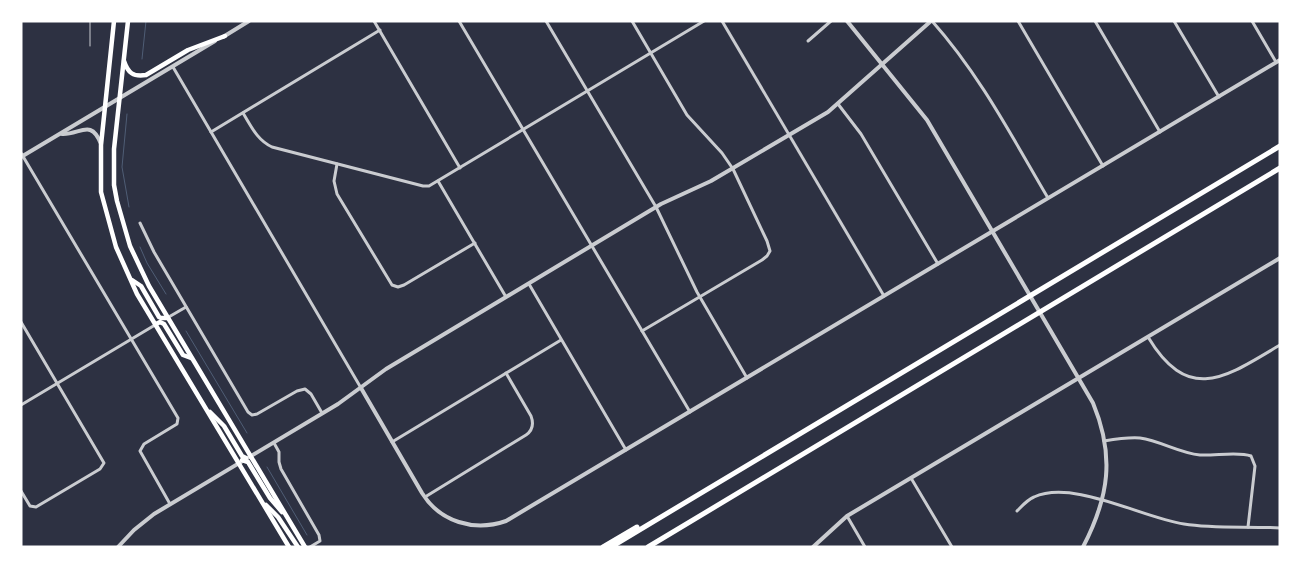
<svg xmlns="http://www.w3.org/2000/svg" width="1301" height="568" font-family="'DejaVu Sans',sans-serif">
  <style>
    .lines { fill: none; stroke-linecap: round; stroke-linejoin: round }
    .stream { stroke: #4f5d75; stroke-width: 1 }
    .service { stroke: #caccd0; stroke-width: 1 }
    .minor { stroke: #caccd0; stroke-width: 3 }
    .tertiary { stroke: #caccd0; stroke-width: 4 }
    .primary { stroke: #fff; stroke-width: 4.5 }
    .motorway { stroke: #fff; stroke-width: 5 }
  </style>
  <rect width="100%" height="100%" fill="#2d3142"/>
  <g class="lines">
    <g class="stream">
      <polyline points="142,59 146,21"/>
      <polyline points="127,114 122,167 129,207"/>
      <polyline points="140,247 147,263 166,294"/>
      <polyline points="186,331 247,433"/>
      <polyline points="267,467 307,535"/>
    </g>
    <polyline class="service" points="90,46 90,21"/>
    <g class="minor">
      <polyline points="374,21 460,168"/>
      <polyline points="459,21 690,412"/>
      <polyline points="546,21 656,207 697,292 747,378"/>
      <polyline points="632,21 687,115 722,153 733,169 767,241 770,251 767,256 762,260 642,331"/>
      <polyline points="722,21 884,296"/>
      <path d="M932,21C980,75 1012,137 1048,198"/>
      <polyline points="1018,21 1103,166"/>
      <polyline points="1095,21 1160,132"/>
      <polyline points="1174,21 1219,97"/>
      <polyline points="1252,21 1276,62"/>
      <polyline points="808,41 831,21"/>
      <polyline points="173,67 361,388"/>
      <polyline points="838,104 861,134 938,264"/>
      <path d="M243,113C251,126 257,140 272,147L423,186H429L704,21"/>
      <polyline points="211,132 380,30"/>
      <polyline points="21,153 178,418 177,424 144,444 140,451 170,504"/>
      <polyline points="337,164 334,181 337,194 392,285 398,287 404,285 475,243"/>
      <polyline points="438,181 506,297"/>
      <polyline points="140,223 154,252 248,412 252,415 257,414 297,391 305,389 311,394 322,413"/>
      <polyline points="529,284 626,450"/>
      <polyline points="167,318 186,307"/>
      <polyline points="21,322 104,463 100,469 36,507 30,506 21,491"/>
      <path d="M1148,337C1189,405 1226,377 1280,345"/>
      <polyline points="21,405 155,325"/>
      <path d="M1104,441C1116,439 1128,437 1140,438C1161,441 1179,453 1200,455C1215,456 1238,451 1251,456L1255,466L1248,527"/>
      <polyline points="392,442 561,340"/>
      <polyline points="274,443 279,452 279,462 281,469 319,535 320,541 310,547"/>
      <polyline points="911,478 952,547"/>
      <path d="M425,497L526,435C533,430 534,424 531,416L506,373"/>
      <path d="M1017,511C1022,506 1027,500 1034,497C1073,479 1143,518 1184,524C1215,529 1248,526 1280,528"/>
      <polyline points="847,516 865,547"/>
    </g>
    <g class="tertiary">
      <path d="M847,21L927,120L1093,403C1115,456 1109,497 1083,547"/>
      <polyline points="223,37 249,21"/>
      <path d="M62,134C80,135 91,118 101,144"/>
      <polyline points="21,157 215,41"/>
      <path d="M361,388L422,493C440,522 474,532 506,521L1280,60"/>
      <polyline points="118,547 134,530 154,514 338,404 386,369 661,204 711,181 828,112 931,21"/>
      <polyline points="813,547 847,516 1280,258"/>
    </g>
    <g class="primary">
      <polyline points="114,21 101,145 101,192 116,247 137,294 289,547"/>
      <polyline points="128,21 114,149 114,185 117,201 130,246 149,286 305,547"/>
      <path d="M124,61C128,73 133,77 146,75L188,50L225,36"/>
      <polyline points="132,280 141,286 159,317 161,318 167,318"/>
      <polyline points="156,324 160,322 164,324 183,355 191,358"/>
      <polyline points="210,412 224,426 242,456 246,458"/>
      <polyline points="242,460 248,462 270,498 282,512"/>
      <polyline points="266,505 278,517 298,547"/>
    </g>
    <g class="motorway">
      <polyline points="603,547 637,527"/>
      <polyline points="611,547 1280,146"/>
      <polyline points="648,547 1280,168"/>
    </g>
  </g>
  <rect width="1301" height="568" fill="none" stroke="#ffffff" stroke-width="45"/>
</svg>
